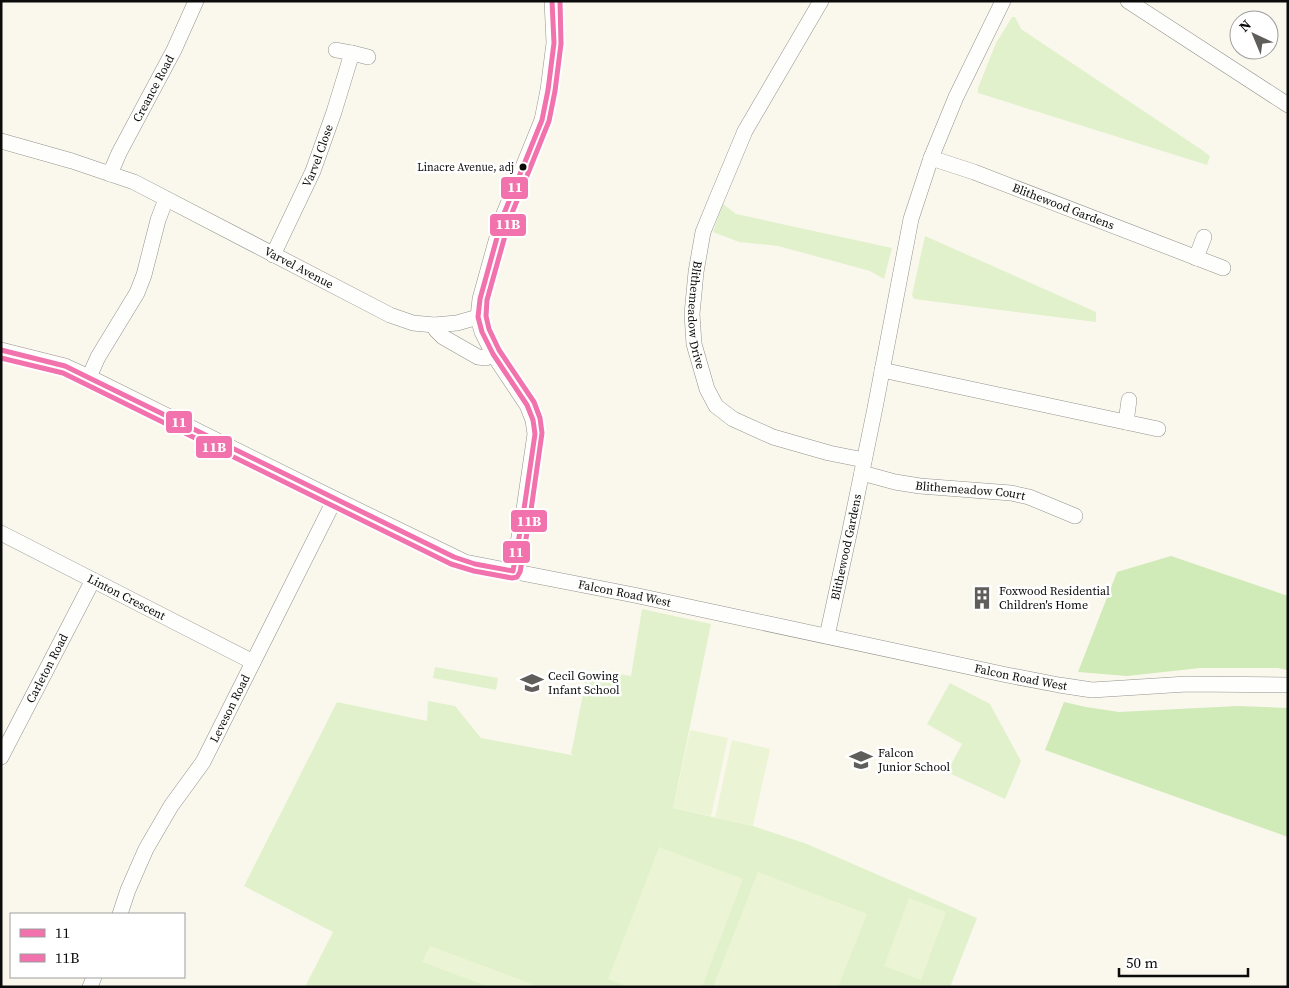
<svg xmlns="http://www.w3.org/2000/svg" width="1289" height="988" font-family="'Source Serif 4',serif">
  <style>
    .green { fill: #e1f1cb }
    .forest { fill: #d0eab8 }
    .pitch { fill: #ebf5d5 }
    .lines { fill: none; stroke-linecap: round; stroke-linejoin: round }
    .minor-casing { stroke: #93928d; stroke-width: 16 }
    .minor { stroke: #fefefc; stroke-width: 15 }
    .bus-1-casing { stroke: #fff; stroke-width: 9 }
    .bus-2-casing { stroke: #fff; stroke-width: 9 }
    .bus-1 { stroke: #f172ac; stroke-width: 5 }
    .bus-2 { stroke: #f172ac; stroke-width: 5 }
    .bus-dot { fill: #0b0b0b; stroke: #fff; stroke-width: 2 }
    .labels { text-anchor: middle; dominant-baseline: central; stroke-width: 5; stroke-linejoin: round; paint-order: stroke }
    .bus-label { font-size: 11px; fill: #0b0b0b; stroke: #fff; text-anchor: end }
    .street-label { font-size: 12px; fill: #0b0b0b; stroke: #fff }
    .poi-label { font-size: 12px; fill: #0b0b0b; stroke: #fff; text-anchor: start }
    .line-badge { stroke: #fff; stroke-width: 2 }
    .badge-label { font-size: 14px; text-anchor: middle; font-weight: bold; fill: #fff }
  </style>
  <rect width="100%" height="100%" fill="#faf8ed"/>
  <g class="green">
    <polygon points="1012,17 1015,17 1021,29 1202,150 1210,156 1207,165 978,93 978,88 996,43"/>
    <polygon points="723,204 736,214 892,248 884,279 870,271 778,246 739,242 713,232"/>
    <polygon points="925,236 1096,312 1096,322 914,299 912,295"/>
    <polygon points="642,609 711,624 673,808 753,826 807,844 977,918 950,987 305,987 333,932 244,886 337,702 427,721 428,701 455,706 481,738 577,756 571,754 586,679 603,671 631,676"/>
    <polygon points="435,667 498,678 496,690 433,678"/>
    <polygon points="950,683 990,704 1021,761 1005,799 947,772 962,744 927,724"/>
  </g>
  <g class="forest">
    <polygon points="1171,556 1288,596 1288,670 1278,668 1200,668 1127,676 1078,672 1117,572"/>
    <polygon points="1064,702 1086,707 1119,712 1237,706 1288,708 1288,837 1045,750"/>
  </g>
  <g class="pitch">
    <polygon points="690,730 728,738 711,816 673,808"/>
    <polygon points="732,740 770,749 753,826 715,818"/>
    <polygon points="659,847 743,879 702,987 628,987 608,979"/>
    <polygon points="758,872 867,914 838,987 713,987"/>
    <polygon points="909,898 946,912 921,980 884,966"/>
    <polygon points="430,946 540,987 489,987 422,962"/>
  </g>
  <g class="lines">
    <defs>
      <g id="minor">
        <path id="s1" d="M821,1L745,131L717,198L703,232L696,272L692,314L694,344L707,389L716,406L733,419L773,437L829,453L864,460"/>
        <polyline points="1128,1 1288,105"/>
        <polyline points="352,53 368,57"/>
        <path id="s2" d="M1,141L72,161L134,182L390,315L413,323L434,325L457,323L478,317"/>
        <path id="s3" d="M931,158L974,172L1223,268"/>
        <path id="s4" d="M110,174L119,153L174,50L196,1"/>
        <path id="s5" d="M273,255L313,171L334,112L352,53L336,50"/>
        <polyline points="1196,258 1204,237"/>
        <polyline points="434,325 436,330 443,337 478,357 486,358 493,354"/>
        <path id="s6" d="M1,350L65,366L89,377L335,499L465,562L634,595L1007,675L1059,685L1092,690L1187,684L1288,685"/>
        <polyline points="882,370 1158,429"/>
        <polyline points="89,377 98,357 137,293 144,275 158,220 166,199"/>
        <polyline points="1126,422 1129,400"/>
        <path id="s7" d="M862,473L895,482L920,486L1011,493L1029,497L1075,516"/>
        <path id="s8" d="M1,533L253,662"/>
        <polyline points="513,571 524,509 535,434 533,420 527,405 493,354 482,332 478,317 480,299 503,216 542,120 548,90 554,43 552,1"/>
        <path id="s9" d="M827,636L850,530L875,408L911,219L931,158L956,97L1003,1"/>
        <path id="s10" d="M1,757L93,580"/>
        <path id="s11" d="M120,914L128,890L146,849L171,806L203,762L335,499"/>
        <polyline points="90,987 94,977"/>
      </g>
    </defs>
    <use href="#minor" class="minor-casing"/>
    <use href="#minor" class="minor"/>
    <defs>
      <polyline id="bus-1" points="1,350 65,366 454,557 475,564 513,571 524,509 535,434 533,420 527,405 493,354 482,332 478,317 480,299 503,216 542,120 548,90 554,43 552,1"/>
      <polyline id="bus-2" points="1,358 63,373 451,564 474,571 512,578 517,577 520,572 531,510 542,433 540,418 534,402 499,350 489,329 486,316 487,300 510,218 549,121 555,91 561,44 560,1"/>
    </defs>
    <use href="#bus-1" class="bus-1-casing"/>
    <use href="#bus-2" class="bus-2-casing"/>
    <use href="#bus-1" class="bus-1"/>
    <use href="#bus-2" class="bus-2"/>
  </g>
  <defs>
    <symbol id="building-bare" viewBox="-9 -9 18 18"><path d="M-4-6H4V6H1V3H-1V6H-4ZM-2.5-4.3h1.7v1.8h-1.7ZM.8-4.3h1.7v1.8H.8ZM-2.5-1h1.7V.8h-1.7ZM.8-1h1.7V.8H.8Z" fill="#5f5e5a" stroke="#fff" stroke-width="2.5" paint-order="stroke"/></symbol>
    <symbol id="school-bare" viewBox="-9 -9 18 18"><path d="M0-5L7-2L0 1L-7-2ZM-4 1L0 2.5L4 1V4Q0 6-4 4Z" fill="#5f5e5a" stroke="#fff" stroke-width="2.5" paint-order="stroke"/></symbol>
  </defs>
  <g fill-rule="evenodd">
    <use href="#building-bare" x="966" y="582" width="32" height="32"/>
    <use href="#school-bare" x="516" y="667" width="32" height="32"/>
    <use href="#school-bare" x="845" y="744" width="32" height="32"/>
  </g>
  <circle class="bus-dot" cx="523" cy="167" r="4.5"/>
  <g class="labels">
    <g class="bus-label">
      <text x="514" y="167">Linacre Avenue, adj</text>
    </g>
    <g class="street-label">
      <text stroke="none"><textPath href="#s4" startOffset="96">Creance Road</textPath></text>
      <text stroke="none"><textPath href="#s5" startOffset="109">Varvel Close</textPath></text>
      <text stroke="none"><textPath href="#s3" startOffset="141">Blithewood Gardens</textPath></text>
      <text stroke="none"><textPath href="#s2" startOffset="325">Varvel Avenue</textPath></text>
      <text stroke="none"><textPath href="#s1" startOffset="344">Blithemeadow Drive</textPath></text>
      <text stroke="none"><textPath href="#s7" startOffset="110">Blithemeadow Court</textPath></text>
      <text stroke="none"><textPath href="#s9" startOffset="91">Blithewood Gardens</textPath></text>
      <text stroke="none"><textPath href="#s6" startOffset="674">Falcon Road West</textPath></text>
      <text stroke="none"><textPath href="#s8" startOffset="141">Linton Crescent</textPath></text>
      <text stroke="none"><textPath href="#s10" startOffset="100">Carleton Road</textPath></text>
      <text stroke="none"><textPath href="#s6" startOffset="1079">Falcon Road West</textPath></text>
      <text stroke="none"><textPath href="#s11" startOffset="234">Leveson Road</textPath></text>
    </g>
    <g class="poi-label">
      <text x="999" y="591">Foxwood Residential<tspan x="999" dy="14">Children's Home</tspan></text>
      <text x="548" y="676">Cecil Gowing<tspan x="548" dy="14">Infant School</tspan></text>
      <text x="878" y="753">Falcon<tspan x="878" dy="14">Junior School</tspan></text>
    </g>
  </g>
  <g class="line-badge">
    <rect x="500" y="176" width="29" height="24" rx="5" fill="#f172ac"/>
    <rect x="489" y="213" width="38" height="24" rx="5" fill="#f172ac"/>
    <rect x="165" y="410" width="28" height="24" rx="5" fill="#f172ac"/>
    <rect x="195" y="435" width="38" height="24" rx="5" fill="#f172ac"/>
    <rect x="510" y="509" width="38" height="24" rx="5" fill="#f172ac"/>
    <rect x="502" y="540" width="29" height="24" rx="5" fill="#f172ac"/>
  </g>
  <g class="badge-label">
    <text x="515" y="192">11</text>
    <text x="508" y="229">11B</text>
    <text x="179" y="427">11</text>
    <text x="214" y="452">11B</text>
    <text x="529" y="526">11B</text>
    <text x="516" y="557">11</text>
  </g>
  <rect width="1289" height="988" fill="none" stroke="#0b0b0b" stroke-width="5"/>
  <rect x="10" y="913" width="175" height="65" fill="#ffffff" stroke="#9d9d9d"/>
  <rect x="20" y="929" width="25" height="8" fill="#f172ac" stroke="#9d9d9d"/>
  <text x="55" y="938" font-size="15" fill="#0b0b0b">11</text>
  <rect x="20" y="954" width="25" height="8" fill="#f172ac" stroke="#9d9d9d"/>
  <text x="55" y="963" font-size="15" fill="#0b0b0b">11B</text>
  <g transform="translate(1254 35) rotate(316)"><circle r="24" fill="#ffffff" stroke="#9d9d9d"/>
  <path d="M0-4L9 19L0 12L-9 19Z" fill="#5f5e5a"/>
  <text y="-8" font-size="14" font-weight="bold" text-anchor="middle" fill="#0b0b0b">N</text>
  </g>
  <path d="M1119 968v8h129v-8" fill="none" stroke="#0b0b0b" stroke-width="2.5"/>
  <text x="1126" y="968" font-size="15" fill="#0b0b0b" stroke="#ffffff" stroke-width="4" paint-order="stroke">50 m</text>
</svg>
